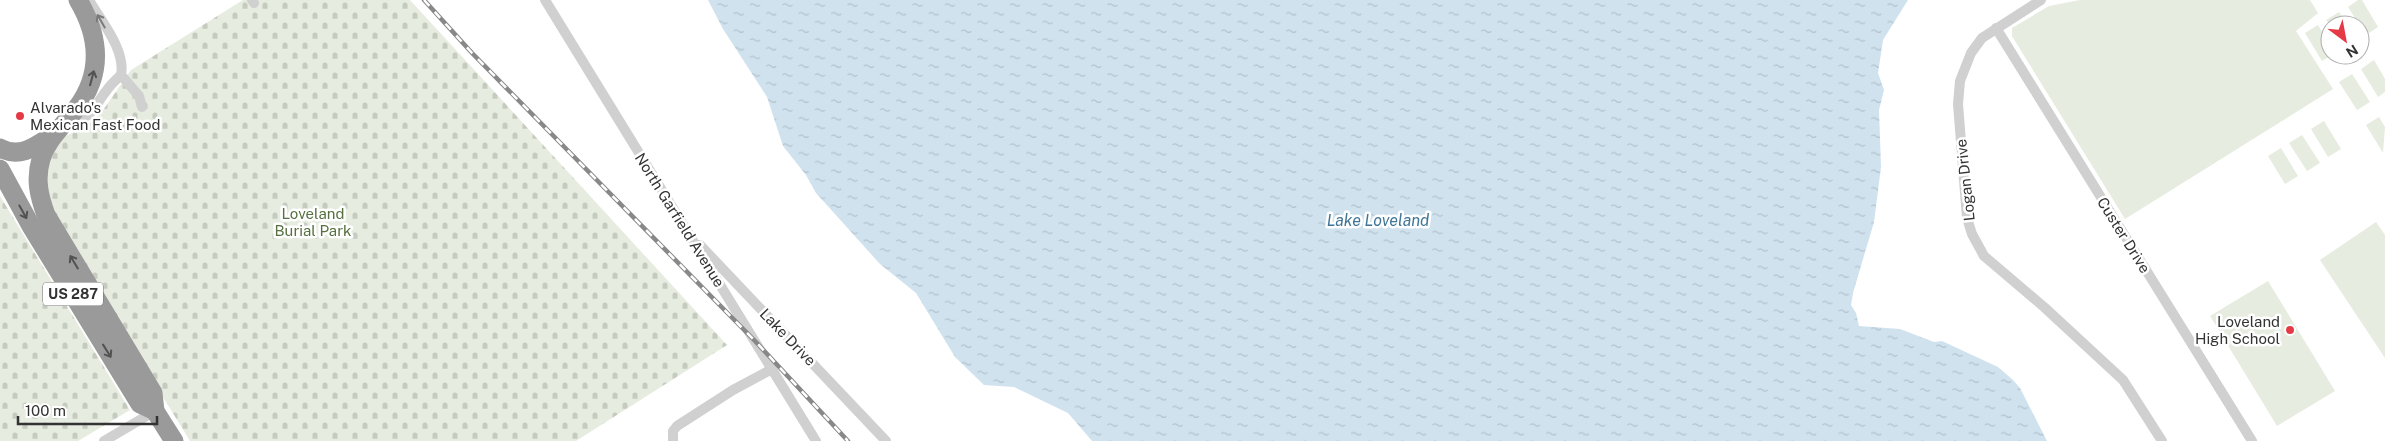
<svg xmlns="http://www.w3.org/2000/svg" width="2385" height="441" font-family="'Public Sans',sans-serif">
  <style>
    .cemetery { fill: url(#cemetery-stones) }
    .pitch { fill: #e6ecdf }
    .water { fill: url(#water-ripples) }
    .lines { fill: none; stroke-linecap: round; stroke-linejoin: round }
    .street { stroke: #d0d0d0; stroke-width: 10 }
    .highway { stroke: #9a9a9a; stroke-width: 19 }
    .rail-casing { stroke: #888; stroke-width: 4.5 }
    .rail { stroke: #fff; stroke-width: 2.5; stroke-dasharray: 8; stroke-linecap: butt }
    .oneway { stroke: #7a7a7a }
    .oneway2 { stroke: #525252 }
    .poi-dot { fill: #e63946; stroke: #fff; stroke-width: 2 }
    .labels { text-anchor: middle; dominant-baseline: central; stroke-width: 5; stroke-linejoin: round; paint-order: stroke }
    .shield { fill: #fff; stroke: #707070; stroke-width: 1 }
    .shield-label { font-size: 14px; font-weight: bold; fill: #333 }
    .poi-label { font-size: 15px; fill: #333; stroke: #fff; text-anchor: start }
    .street-label { font-size: 15px; fill: #333; stroke: #fff }
    .park-label { font-size: 15px; fill: #56703f; stroke: #fff }
    .water-label { font-size: 16px; font-style: italic; fill: #3f7597; stroke: #fff }
  </style>
  <defs>
    <pattern id="cemetery-stones" width="16" height="16" patternUnits="userSpaceOnUse" patternTransform="scale(1.25)"><rect width="16" height="16" fill="#e6ecdf"/><path d="M2 7V4a2 2 0 0 1 4 0v3zM10 15v-3a2 2 0 0 1 4 0v3z" fill="#c6cbc0"/></pattern>
    <pattern id="water-ripples" width="26" height="14" patternUnits="userSpaceOnUse" patternTransform="scale(1.25)"><rect width="26" height="14" fill="#cfe2ee"/><path d="M2 4q2-2 4 0t4 0M15 11q2-2 4 0t4 0" fill="none" stroke="#b2c2cd"/></pattern>
  </defs>
  <rect width="100%" height="100%" fill="#fff"/>
  <g class="cemetery">
    <polygon points="243,0 410,0 727,345 576,441 190,441 47,208 43,182 51,155 63,137 85,127 101,113 131,70"/>
    <polygon points="0,196 130,410 78,441 0,441"/>
  </g>
  <g class="pitch">
    <polygon points="2080,0 2310,0 2318,13 2296,31 2333,89 2125,219 2012,36 2012,28 2049,6"/>
    <polygon points="2358,0 2362,0 2378,27 2366,35 2348,7"/>
    <polygon points="2339,12 2348,25 2330,25 2326,20"/>
    <polygon points="2318,25 2330,45 2330,55 2332,55 2322,61 2305,33"/>
    <polygon points="2374,60 2385,79 2385,92 2378,97 2361,69"/>
    <polygon points="2352,74 2370,102 2357,110 2339,82"/>
    <polygon points="2379,117 2385,127 2383,153 2366,125"/>
    <polygon points="2324,121 2341,149 2328,157 2311,129"/>
    <polygon points="2302,135 2320,163 2307,171 2289,143"/>
    <polygon points="2281,148 2298,176 2285,184 2268,156"/>
    <polygon points="2376,222 2385,235 2385,358 2320,260"/>
    <polygon points="2268,281 2335,391 2277,426 2210,316"/>
  </g>
  <polygon class="water" points="708,0 1908,0 1883,40 1878,73 1884,90 1879,110 1881,167 1874,222 1853,293 1851,305 1856,313 1859,326 1900,329 1934,342 1942,341 1998,367 2013,380 2020,388 2047,441 1092,441 1068,413 1014,387 984,385 955,357 916,293 880,264 816,193 806,175 783,146 767,97 723,29"/>
  <g class="lines">
    <g class="street">
      <path d="M89,0C101,21 126,50 121,75"/>
      <polyline points="252,0 254,3"/>
      <polyline points="545,0 816,441"/>
      <polyline points="2041,0 1982,38 1971,53 1960,81 1958,104 1967,218 1972,234 1984,256 2044,307 2123,380 2162,441"/>
      <polyline points="1996,28 2252,441"/>
      <polyline points="121,75 139,96 142,107"/>
      <path d="M68,120C95,119 92,108 107,90C111,84 116,80 121,75"/>
      <polyline points="700,245 886,441"/>
      <polyline points="104,441 155,411"/>
      <polyline points="673,441 673,431 677,426 733,390 772,369"/>
    </g>
    <g class="highway">
      <path d="M78,0C100,37 103,74 76,109C63,126 47,139 41,159C35,179 39,196 46,215L153,393L155,411"/>
      <path d="M0,148C20,159 36,146 53,135"/>
      <polyline points="0,169 31,226 140,404 155,411 174,441"/>
    </g>
    <defs>
      <polyline id="rail" points="424,0 472,53 755,341 848,441"/>
    </defs>
    <use href="#rail" class="rail-casing"/>
    <use href="#rail" class="rail"/>
  </g>
  <defs><path id="oneway-shaft" d="M-6 0H5M1.5-3L5.5 0L1.5 3" fill="none" stroke-width="1.6" stroke-linecap="round" stroke-linejoin="round" transform="scale(1.25)"/></defs>
  <use class="oneway" href="#oneway-shaft" transform="translate(101 21) rotate(-120)"/>
  <g class="oneway2">
    <use href="#oneway-shaft" transform="translate(92 78) rotate(-75)"/>
    <use href="#oneway-shaft" transform="translate(23 212) rotate(61)"/>
    <use href="#oneway-shaft" transform="translate(74 262) rotate(-121)"/>
    <use href="#oneway-shaft" transform="translate(107 351) rotate(58)"/>
  </g>
  <g class="poi-dot">
    <circle cx="20" cy="116" r="5"/>
    <circle cx="2290" cy="330" r="5"/>
  </g>
  <g class="labels">
    <rect class="shield" x="43" y="282.5" width="60" height="23" rx="4"/>
    <g class="shield-label">
      <text x="73" y="294">US 287</text>
    </g>
    <g class="poi-label">
      <text x="30" y="107">Alvarado's<tspan x="30" dy="17">Mexican Fast Food</tspan></text>
      <text x="2280" y="321" text-anchor="end">Loveland<tspan x="2280" dy="17">High School</tspan></text>
    </g>
    <g class="street-label">
      <text transform="translate(1965 180) rotate(-96)">Logan Drive</text>
      <text transform="translate(680 220) rotate(58)">North Garfield Avenue</text>
      <text transform="translate(2124 235) rotate(58)">Custer Drive</text>
      <text transform="translate(788 337) rotate(46)">Lake Drive</text>
    </g>
    <g class="park-label">
      <text x="313" y="213">Loveland<tspan x="313" dy="17">Burial Park</tspan></text>
    </g>
    <g class="water-label">
      <text x="1378" y="220">Lake Loveland</text>
    </g>
  </g>
  <g transform="translate(2345 40) rotate(148)"><circle r="24" fill="#ffffff" stroke="#adadad"/>
  <path d="M0-4L9 19L0 12L-9 19Z" fill="#e63946"/>
  <text y="-8" font-size="14" font-weight="bold" text-anchor="middle" fill="#333333">N</text>
  </g>
  <path d="M18 416v8h139v-8" fill="none" stroke="#333333" stroke-width="2.5"/>
  <text x="25" y="416" font-size="15" fill="#333333" stroke="#ffffff" stroke-width="4" paint-order="stroke">100 m</text>
</svg>
